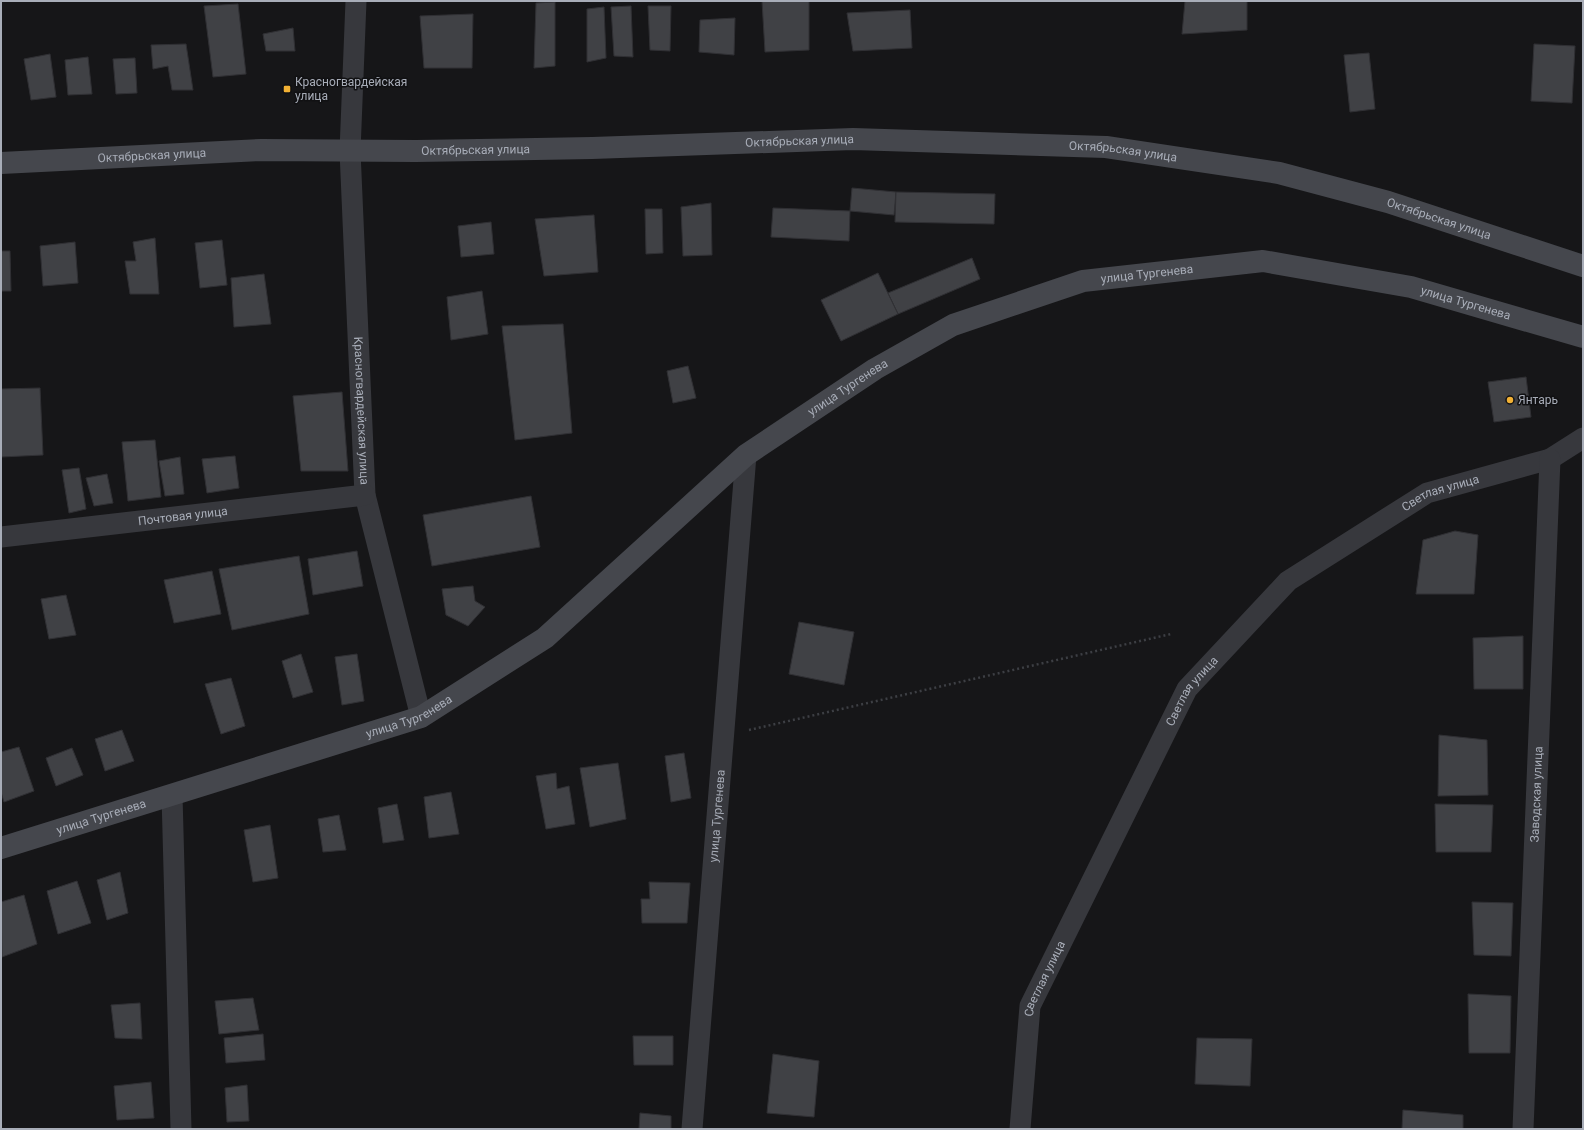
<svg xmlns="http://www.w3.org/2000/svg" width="1584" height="1130" font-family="Roboto,sans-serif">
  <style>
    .building { fill: #404145; stroke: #303034 }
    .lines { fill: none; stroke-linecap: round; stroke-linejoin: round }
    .path { stroke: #3d3f44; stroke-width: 2.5; stroke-dasharray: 2 3; stroke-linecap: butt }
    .street { stroke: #37383d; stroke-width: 21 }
    .secondary { stroke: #45474d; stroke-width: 22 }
    .poi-dot { fill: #f2b134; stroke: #111113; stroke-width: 1.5 }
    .labels { text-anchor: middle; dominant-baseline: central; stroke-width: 3; stroke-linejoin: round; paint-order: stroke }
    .poi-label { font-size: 12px; fill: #a8adb8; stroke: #111113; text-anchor: start }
    .street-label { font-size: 12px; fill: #a8adb8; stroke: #111113 }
  </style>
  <rect width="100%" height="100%" fill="#161618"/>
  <g class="building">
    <polygon points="762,1 809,1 809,50 765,52"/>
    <polygon points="1185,1 1247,1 1247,30 1182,34"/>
    <polygon points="555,2 555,66 534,68 536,3"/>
    <polygon points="238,4 246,74 213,77 204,6"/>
    <polygon points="631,6 633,57 614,56 611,7"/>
    <polygon points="648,6 671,6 670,51 650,50"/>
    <polygon points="604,7 606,58 587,62 587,9"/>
    <polygon points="910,10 912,48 853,51 847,13"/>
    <polygon points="473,14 472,68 424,68 420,16"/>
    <polygon points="735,18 734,55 699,52 700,20"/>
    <polygon points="293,28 295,51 266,51 263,34"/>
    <polygon points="186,44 193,90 172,90 168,66 153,69 151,45"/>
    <polygon points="1534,44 1575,46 1572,103 1531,101"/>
    <polygon points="1369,53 1375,109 1350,112 1344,55"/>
    <polygon points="50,54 56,97 31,100 24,59"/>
    <polygon points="88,57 92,94 68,95 65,60"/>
    <polygon points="135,58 137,93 116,94 113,59"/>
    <polygon points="852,188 896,192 894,215 850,211"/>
    <polygon points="896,192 995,194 994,224 895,222"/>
    <polygon points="711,203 712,255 683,256 681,207"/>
    <polygon points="773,208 850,211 849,241 771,237"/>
    <polygon points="645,209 662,209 663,253 646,254"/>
    <polygon points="594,215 598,272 544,276 535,219"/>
    <polygon points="491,222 494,254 461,257 458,226"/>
    <polygon points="155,238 159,294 130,294 125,261 136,261 133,242"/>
    <polygon points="222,240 227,285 200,288 195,243"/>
    <polygon points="75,242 78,283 43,286 40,246"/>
    <polygon points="1,251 10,251 11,291 1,291"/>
    <polygon points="972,258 980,279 898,314 888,293"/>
    <polygon points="878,273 898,314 841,341 821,300"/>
    <polygon points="264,274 271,324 234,327 231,278"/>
    <polygon points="482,291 488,334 451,340 447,297"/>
    <polygon points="563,324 572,433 515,440 502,326"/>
    <polygon points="688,366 696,398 673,403 667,371"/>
    <polygon points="1526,377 1531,417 1494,422 1488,382"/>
    <polygon points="40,388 43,455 1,457 1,389"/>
    <polygon points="342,392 348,471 301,471 293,396"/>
    <polygon points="155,440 161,497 128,501 122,442"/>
    <polygon points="235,456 239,488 207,493 202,459"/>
    <polygon points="180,457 184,494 165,496 159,461"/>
    <polygon points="79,468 86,509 69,513 62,470"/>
    <polygon points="107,474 113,503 94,506 86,478"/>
    <polygon points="531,496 540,547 432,566 423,515"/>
    <polygon points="1455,531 1478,535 1474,594 1416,594 1423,540"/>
    <polygon points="357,551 363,586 313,595 308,559"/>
    <polygon points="299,556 309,614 232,630 219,569"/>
    <polygon points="212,571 221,614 174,623 164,580"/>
    <polygon points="473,586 475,601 485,607 468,626 446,615 442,589"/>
    <polygon points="66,595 76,635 49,639 41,599"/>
    <polygon points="799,622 854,632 844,685 789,674"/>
    <polygon points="1523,636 1523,689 1474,689 1473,638"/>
    <polygon points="301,654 313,692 293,698 282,661"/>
    <polygon points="357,654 364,701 342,705 335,657"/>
    <polygon points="231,678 245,726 221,734 205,684"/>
    <polygon points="122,730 134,761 105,771 95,739"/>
    <polygon points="1439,735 1487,740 1488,795 1438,796"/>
    <polygon points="19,747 34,791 4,802 1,792 1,752"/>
    <polygon points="72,748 83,775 56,786 46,758"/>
    <polygon points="684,753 691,798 671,802 665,756"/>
    <polygon points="618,763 626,819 590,827 580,768"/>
    <polygon points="556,773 557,789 569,786 575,824 546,829 536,776"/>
    <polygon points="451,792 459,834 429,838 424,797"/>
    <polygon points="397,804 404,840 383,843 378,808"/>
    <polygon points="1435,804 1493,805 1491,852 1436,852"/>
    <polygon points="339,815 346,850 323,852 318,819"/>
    <polygon points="270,825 278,878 253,882 244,830"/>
    <polygon points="120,872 128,913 107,920 97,880"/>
    <polygon points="77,881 91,923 58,934 47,891"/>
    <polygon points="649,882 690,883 687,923 642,923 641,899 650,899"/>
    <polygon points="24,895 37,944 2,957 1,902"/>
    <polygon points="1472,902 1513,903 1511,956 1474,955"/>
    <polygon points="1468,994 1511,996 1510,1053 1469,1053"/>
    <polygon points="253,998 259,1030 219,1034 215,1001"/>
    <polygon points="140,1003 142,1039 115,1038 111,1005"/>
    <polygon points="263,1034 265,1060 226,1063 224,1038"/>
    <polygon points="633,1036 673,1036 673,1065 634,1065"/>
    <polygon points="1197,1038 1252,1039 1250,1086 1195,1084"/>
    <polygon points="773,1054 819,1061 814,1117 767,1113"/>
    <polygon points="151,1082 154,1118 117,1120 114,1086"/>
    <polygon points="247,1085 249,1121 227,1122 225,1088"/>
    <polygon points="1403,1110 1463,1115 1463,1129 1402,1129"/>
    <polygon points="640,1113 671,1116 671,1129 639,1129"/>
  </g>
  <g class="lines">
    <polyline class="path" points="749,730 1171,634"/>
    <g class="street">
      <path id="s1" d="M356,1L350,151L365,495L421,717"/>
      <path id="s2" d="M1,537L365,495"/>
      <polyline points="172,795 181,1129"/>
      <path id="s3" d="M692,1129L746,455"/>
      <path id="s4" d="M1020,1129L1030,1006L1187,689L1288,581L1427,493L1550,459L1583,438"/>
      <path id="s5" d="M1523,1129L1550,459"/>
    </g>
    <g class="secondary">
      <path id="s6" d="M1,163L261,150L416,151L592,148L853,139L1106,147L1279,173L1388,202L1583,266"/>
      <path id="s7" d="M1,848L421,717L545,638L746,455L875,369L953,325L1083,281L1263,261L1411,287L1583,337"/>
    </g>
  </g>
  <g class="poi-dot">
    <rect x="283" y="85" width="8" height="8" rx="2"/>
    <circle cx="1510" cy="400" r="4"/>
  </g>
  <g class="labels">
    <g class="poi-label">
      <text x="295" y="82">Красногвардейская<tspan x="295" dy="14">улица</tspan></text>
      <text x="1518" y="400">Янтарь</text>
    </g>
    <g class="street-label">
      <text stroke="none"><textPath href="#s6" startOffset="799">Октябрьская улица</textPath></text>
      <text stroke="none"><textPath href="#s6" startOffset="475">Октябрьская улица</textPath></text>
      <text stroke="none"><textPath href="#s6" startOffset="1123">Октябрьская улица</textPath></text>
      <text stroke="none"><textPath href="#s6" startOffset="151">Октябрьская улица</textPath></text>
      <text stroke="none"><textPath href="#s6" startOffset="1447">Октябрьская улица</textPath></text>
      <text stroke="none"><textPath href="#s7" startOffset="1305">улица Тургенева</textPath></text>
      <text stroke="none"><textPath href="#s7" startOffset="1629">улица Тургенева</textPath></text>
      <text stroke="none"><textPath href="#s7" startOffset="981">улица Тургенева</textPath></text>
      <text stroke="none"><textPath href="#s1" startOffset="410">Красногвардейская улица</textPath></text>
      <text stroke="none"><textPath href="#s4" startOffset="802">Светлая улица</textPath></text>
      <text stroke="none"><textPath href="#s2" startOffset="183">Почтовая улица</textPath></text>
      <text stroke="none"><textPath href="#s4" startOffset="478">Светлая улица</textPath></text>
      <text stroke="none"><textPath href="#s7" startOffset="429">улица Тургенева</textPath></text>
      <text stroke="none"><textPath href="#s5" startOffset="335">Заводская улица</textPath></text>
      <text stroke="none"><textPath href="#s3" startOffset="314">улица Тургенева</textPath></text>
      <text stroke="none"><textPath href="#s7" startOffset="105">улица Тургенева</textPath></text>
      <text stroke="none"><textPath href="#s4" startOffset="154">Светлая улица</textPath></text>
    </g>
  </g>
  <rect width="1584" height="1130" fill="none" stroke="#a8adb8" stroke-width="4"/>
</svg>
